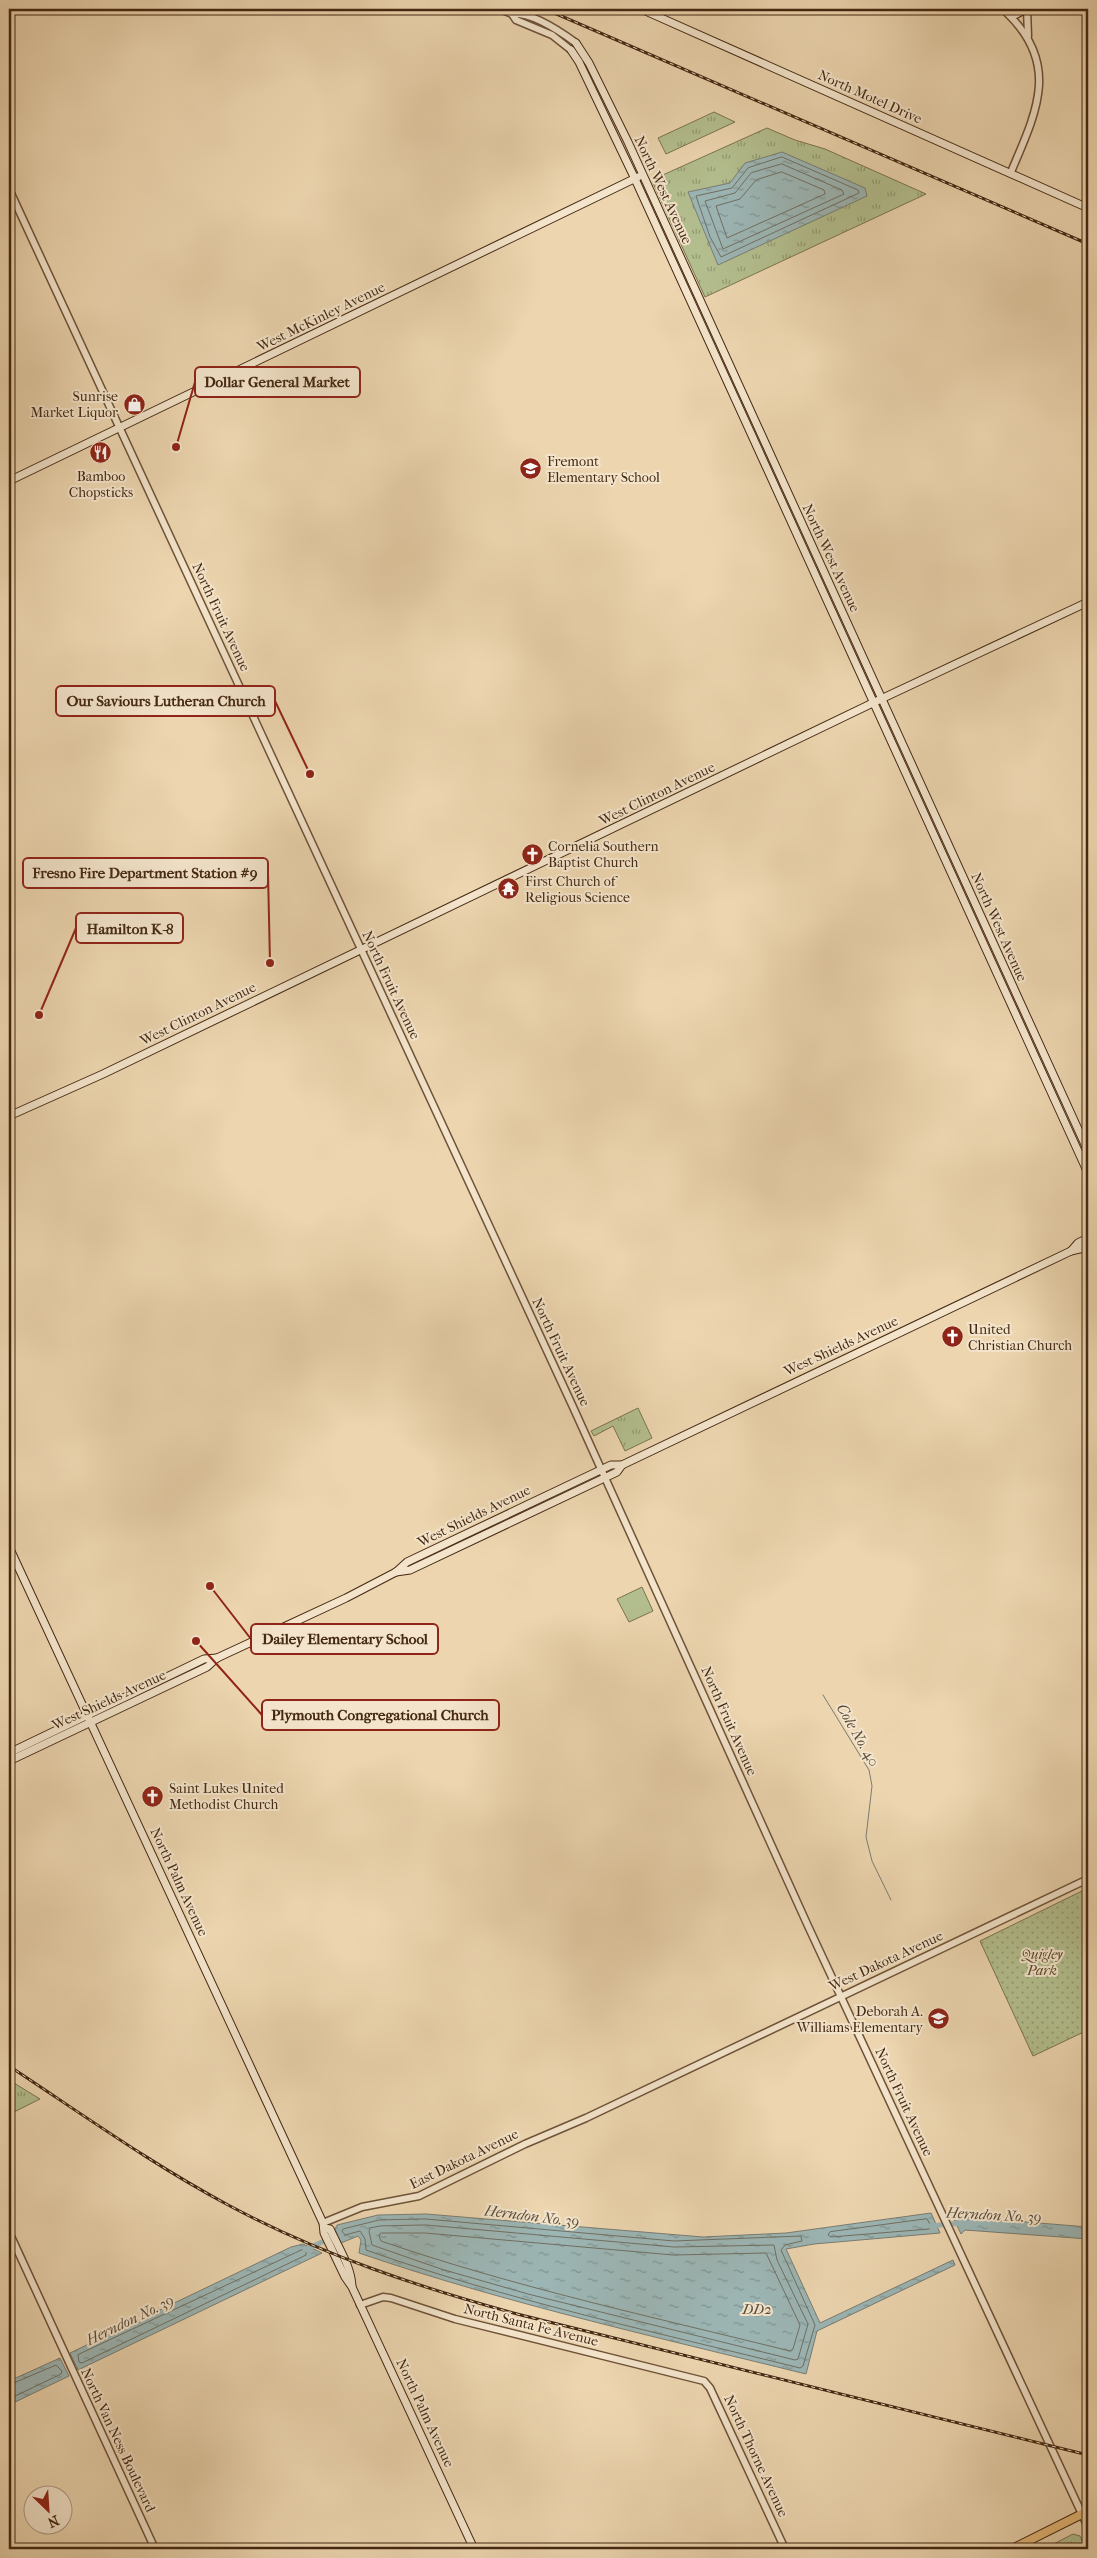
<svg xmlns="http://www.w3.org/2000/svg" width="1097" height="2558" font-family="'IM FELL French Canon',serif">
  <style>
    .grass { fill: url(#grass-tufts); stroke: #7c7350 }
    .park { fill: url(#park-dots); stroke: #7c7350 }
    .pitch { fill: #b3be8e; stroke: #7c7350 }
    .water { fill: url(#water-ripples); stroke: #797d73 }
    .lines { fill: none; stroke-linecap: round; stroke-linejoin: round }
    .shore { stroke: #706f63; stroke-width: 1 }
    .stream { stroke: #797d73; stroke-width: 1 }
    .canal { stroke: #9cb6b5; stroke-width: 5 }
    .tertiary-casing { stroke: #6e5338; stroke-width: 9 }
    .secondary-casing { stroke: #442811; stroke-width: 9 }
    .primary-casing { stroke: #442811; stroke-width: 10 }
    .tertiary { stroke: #f3e4cb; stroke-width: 6 }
    .secondary { stroke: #f3e4cb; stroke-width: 7 }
    .primary { stroke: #e6ba78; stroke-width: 8 }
    .rail-casing { stroke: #442811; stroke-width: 3 }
    .rail { stroke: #f3e4cb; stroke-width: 1; stroke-dasharray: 4; stroke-linecap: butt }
    .labels { text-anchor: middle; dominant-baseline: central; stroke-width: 4; stroke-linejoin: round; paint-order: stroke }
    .street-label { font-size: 14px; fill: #442811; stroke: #f3e4cb }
    .poi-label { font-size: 14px; fill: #442811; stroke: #f3e4cb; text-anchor: start }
    .park-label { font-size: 14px; font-style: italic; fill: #5a462a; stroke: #f3e4cb }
    .water-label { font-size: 15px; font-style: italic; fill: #5a4c3a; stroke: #f3e4cb }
    .leader { fill: none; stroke: #8f2418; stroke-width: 2 }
    .callout-dot { fill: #8f2418; stroke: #f3e4cb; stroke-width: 2 }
    .callout { fill: #f3e4cb; stroke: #8f2418; stroke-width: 2 }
    .callout-label { font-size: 15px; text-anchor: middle; font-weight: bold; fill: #442811 }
  </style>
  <defs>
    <pattern id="grass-tufts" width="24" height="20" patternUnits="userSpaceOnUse" patternTransform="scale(1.25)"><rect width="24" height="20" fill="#b3be8e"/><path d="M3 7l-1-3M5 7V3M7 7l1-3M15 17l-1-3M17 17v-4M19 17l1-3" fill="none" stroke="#939a73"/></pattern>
    <pattern id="park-dots" width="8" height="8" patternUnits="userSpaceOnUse" patternTransform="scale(1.25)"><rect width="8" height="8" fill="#b3be8e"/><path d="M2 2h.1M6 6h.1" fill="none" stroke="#939a73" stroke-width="1.8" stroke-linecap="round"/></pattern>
    <pattern id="water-ripples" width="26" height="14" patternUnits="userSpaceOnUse" patternTransform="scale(1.25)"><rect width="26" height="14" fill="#9cb6b5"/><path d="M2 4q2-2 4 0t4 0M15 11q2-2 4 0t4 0" fill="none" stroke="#819492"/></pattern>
  </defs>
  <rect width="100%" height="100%" fill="#ecd5af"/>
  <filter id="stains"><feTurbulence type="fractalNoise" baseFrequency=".004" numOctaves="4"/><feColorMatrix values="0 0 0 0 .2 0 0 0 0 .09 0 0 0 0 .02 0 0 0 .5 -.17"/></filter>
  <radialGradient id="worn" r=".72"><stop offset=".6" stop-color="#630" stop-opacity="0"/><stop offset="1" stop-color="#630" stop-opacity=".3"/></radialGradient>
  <g class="grass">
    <polygon points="714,112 735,122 666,154 658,138"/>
    <polygon points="767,128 795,140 825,149 926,194 705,297 653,183 654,179"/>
    <polygon points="638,1408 652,1438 625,1451 613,1426 594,1436 591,1431"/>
    <polygon points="9,2080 40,2099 14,2112 9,2101"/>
    <polygon points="1073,2534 1080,2536 1086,2549 1044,2549"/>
  </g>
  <polygon class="park" points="1088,1888 1088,2030 1033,2056 980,1941"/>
  <polygon class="pitch" points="642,1587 653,1611 629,1622 617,1599"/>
  <g class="water">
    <polygon points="782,152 865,188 867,196 718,265 688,192 730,183 745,163"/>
    <path d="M931,2213L940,2233L814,2244L786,2249L820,2323L953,2260L955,2265L817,2331L806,2374C656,2337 505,2303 359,2253L361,2240L358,2236L341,2243L335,2229L337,2225L378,2215L426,2214L703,2237L786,2233Z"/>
    <polygon points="951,2213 965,2217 1088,2227 1088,2239 965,2230 961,2234"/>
    <polygon points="303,2244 322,2253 78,2370 70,2353 291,2247"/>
    <polygon points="60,2358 69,2376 9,2405 9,2381"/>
  </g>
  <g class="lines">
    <g class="shore">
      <polygon points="782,157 858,190 859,193 721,257 710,237 696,196 732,188 748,168"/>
      <polygon points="782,164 842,190 844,194 723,249 705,201 735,193 751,173"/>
      <polygon points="782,172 824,190 825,194 727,238 716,206 740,199 756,180"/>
      <path d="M426,2219L674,2241L801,2236L802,2241L785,2245L781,2250L815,2325L803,2366L800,2368C655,2332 507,2300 366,2250L365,2239L360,2231L345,2235L342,2231L343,2229L379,2220Z"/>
      <polygon points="927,2219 931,2226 929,2229 831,2237 828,2235 830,2232"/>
      <polygon points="426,2225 674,2247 774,2245 777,2260 808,2324 798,2359 795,2360 528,2294 441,2269 372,2245 369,2231 370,2228 380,2226"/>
      <path d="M381,2233H425L673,2255L766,2253L800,2325L793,2349L790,2351C653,2317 514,2287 381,2241L379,2236Z"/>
      <polygon points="302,2250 306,2252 306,2255 82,2363 79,2362 78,2355"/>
      <polyline points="9,2385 56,2365 62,2371 61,2374 9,2399"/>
    </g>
    <polyline class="stream" points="823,1695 869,1770 872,1786 866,1837 872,1861 891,1900"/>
    <g class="canal">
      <polyline points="930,2226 962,2223"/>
      <polyline points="305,2250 324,2241"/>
    </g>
    <defs>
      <g id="tertiary">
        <polyline points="500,9 512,14 516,20 552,35 571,50"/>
        <polyline points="1027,9 1028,36"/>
        <path d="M1007,13C1061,65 1036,113 1011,172"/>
        <path d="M512,14C531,12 561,32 576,43"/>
        <polyline points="9,189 573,1407 808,1926 1088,2527"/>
        <polyline points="323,2223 362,2207 419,2196 525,2144 586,2118 1088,1879"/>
        <polyline points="9,2232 155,2549"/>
        <polyline points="360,2305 383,2297 391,2298 455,2319 704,2381 710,2388 785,2549"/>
      </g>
      <g id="secondary">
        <polyline points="641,9 1088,208"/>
        <polyline points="1004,9 1015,15 1026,9"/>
        <polyline points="576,43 589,63 628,142 1088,1151"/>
        <polyline points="571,50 579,62 635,179 1088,1173"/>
        <polyline points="9,481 638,177"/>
        <polyline points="9,1116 103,1074 881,699 1088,602"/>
        <polyline points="1071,1251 1078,1243 1088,1238"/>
        <polyline points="9,1547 323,2223 324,2233 345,2277 352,2287 474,2549"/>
        <polyline points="396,1572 410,1570 617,1472 622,1465 1071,1251 1088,1247"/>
        <polyline points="9,1753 204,1659 217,1658"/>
        <polyline points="9,1761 207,1667 217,1658 346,1598 396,1572 407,1562 611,1465 622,1465"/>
        <path d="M325,2228L330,2229C338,2247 351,2266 352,2286"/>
      </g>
      <polyline id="primary" points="1012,2549 1088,2511"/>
    </defs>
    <use href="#tertiary" class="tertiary-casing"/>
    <use href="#secondary" class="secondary-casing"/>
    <use href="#primary" class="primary-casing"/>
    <use href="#tertiary" class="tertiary"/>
    <use href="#secondary" class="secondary"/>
    <use href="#primary" class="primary"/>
    <defs>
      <g id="rail">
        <polyline points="545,9 1088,244"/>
        <path d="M9,2066C82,2114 153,2165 230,2206C322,2255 421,2288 521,2315L1088,2455"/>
      </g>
    </defs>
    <use href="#rail" class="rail-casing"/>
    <use href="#rail" class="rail"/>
  </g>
  <defs>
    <symbol id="shop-disc" viewBox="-11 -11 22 22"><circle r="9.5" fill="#8f2418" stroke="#f3e4cb"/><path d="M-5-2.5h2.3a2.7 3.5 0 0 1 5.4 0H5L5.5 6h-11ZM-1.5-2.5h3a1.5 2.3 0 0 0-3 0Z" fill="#fff"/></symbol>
    <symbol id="restaurant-disc" viewBox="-11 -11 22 22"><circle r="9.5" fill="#8f2418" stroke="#f3e4cb"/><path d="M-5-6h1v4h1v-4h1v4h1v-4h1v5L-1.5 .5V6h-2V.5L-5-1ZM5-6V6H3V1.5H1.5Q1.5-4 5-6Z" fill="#fff"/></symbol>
    <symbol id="school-disc" viewBox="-11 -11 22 22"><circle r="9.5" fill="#8f2418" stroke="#f3e4cb"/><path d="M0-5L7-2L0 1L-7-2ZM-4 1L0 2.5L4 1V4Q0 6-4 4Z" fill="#fff"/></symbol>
    <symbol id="church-disc" viewBox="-11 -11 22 22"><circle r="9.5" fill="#8f2418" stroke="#f3e4cb"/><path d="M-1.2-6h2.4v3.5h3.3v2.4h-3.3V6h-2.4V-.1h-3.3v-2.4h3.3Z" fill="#fff"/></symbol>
    <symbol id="temple-disc" viewBox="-11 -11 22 22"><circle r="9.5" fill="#8f2418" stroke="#f3e4cb"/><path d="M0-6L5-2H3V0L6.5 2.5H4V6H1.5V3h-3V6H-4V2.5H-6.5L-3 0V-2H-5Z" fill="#fff"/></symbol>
  </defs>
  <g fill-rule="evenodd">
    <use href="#shop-disc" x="122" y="392" width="25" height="25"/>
    <use href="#restaurant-disc" x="88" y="440" width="25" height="25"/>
    <use href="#school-disc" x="518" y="456" width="25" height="25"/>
    <use href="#church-disc" x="520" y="842" width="25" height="25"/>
    <use href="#temple-disc" x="496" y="876" width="25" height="25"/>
    <use href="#church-disc" x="940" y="1324" width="25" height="25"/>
    <use href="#church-disc" x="140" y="1784" width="25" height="25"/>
    <use href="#school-disc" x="926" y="2006" width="25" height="25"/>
  </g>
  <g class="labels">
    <g class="street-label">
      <text transform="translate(870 97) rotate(24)">North Motel Drive</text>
      <text transform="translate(663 190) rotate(65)">North West Avenue</text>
      <text transform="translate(321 317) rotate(-26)">West McKinley Avenue</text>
      <text transform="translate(831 558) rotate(65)">North West Avenue</text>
      <text transform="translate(221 617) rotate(65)">North Fruit Avenue</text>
      <text transform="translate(657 794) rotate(-26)">West Clinton Avenue</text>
      <text transform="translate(999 927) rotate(66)">North West Avenue</text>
      <text transform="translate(391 985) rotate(65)">North Fruit Avenue</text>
      <text transform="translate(198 1014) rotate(-26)">West Clinton Avenue</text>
      <text transform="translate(841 1346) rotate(-25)">West Shields Avenue</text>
      <text transform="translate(561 1352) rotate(65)">North Fruit Avenue</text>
      <text transform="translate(474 1516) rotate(-26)">West Shields Avenue</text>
      <text transform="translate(109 1700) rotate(-25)">West Shields Avenue</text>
      <text transform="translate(729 1721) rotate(66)">North Fruit Avenue</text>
      <text transform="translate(179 1882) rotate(65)">North Palm Avenue</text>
      <text transform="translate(886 1961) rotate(-25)">West Dakota Avenue</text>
      <text transform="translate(904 2102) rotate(65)">North Fruit Avenue</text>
      <text transform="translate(464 2159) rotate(-26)">East Dakota Avenue</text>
      <text transform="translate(531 2325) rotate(14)">North Santa Fe Avenue</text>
      <text transform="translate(425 2413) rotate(65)">North Palm Avenue</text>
      <text transform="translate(118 2440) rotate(65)">North Van Ness Boulevard</text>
      <text transform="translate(756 2456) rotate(65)">North Thorne Avenue</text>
    </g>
    <g class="poi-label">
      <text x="118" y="396" text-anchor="end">Sunrise<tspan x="118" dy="16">Market Liquor</tspan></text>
      <text x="547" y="461">Fremont<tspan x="547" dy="16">Elementary School</tspan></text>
      <text x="101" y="476" text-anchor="middle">Bamboo<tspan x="101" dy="16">Chopsticks</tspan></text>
      <text x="548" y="846">Cornelia Southern<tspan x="548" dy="16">Baptist Church</tspan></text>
      <text x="525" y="881">First Church of<tspan x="525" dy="16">Religious Science</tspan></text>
      <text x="968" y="1329">United<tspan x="968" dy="16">Christian Church</tspan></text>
      <text x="169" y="1788">Saint Lukes United<tspan x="169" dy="16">Methodist Church</tspan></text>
      <text x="923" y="2011" text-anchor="end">Deborah A.<tspan x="923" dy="16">Williams Elementary</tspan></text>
    </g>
    <g class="park-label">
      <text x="1042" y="1954">Quigley<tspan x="1042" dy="16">Park</tspan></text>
    </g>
    <g class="water-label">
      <text transform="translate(858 1735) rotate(60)">Cole No. 40</text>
      <text transform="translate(994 2215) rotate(3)">Herndon No. 39</text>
      <text transform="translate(532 2216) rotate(7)">Herndon No. 39</text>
      <text x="757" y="2309">DD2</text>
      <text transform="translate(130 2320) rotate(-26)">Herndon No. 39</text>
    </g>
  </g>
  <path class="leader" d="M176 447L195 382M310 774L275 701M270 963L268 873M39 1015L76 928M210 1586L251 1639M196 1641L262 1715"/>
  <g class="callout-dot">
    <circle cx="176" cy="447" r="5"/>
    <circle cx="310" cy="774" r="5"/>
    <circle cx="270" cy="963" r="5"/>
    <circle cx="39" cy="1015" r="5"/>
    <circle cx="210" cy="1586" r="5"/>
    <circle cx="196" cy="1641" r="5"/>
  </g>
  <g class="callout">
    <rect x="195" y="367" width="165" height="30" rx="5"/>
    <rect x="56" y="686" width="219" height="30" rx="5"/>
    <rect x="23" y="858" width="245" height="30" rx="5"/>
    <rect x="76" y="913" width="107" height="30" rx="5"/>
    <rect x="251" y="1624" width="187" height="30" rx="5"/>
    <rect x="262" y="1700" width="237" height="30" rx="5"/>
  </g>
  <g class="callout-label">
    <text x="277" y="387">Dollar General Market</text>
    <text x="166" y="706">Our Saviours Lutheran Church</text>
    <text x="145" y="878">Fresno Fire Department Station #9</text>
    <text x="130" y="934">Hamilton K-8</text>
    <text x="345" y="1644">Dailey Elementary School</text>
    <text x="380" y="1720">Plymouth Congregational Church</text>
  </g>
  <rect width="1097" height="2558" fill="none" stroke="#ecd5af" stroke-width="30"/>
  <rect x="10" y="10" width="1077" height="2538" fill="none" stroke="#442811" stroke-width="2.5"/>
  <rect x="15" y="15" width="1067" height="2528" fill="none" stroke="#442811"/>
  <g transform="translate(48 2510) rotate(155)"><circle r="24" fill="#f3e4cb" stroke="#ad9981"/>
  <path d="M0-4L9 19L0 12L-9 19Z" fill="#8f2418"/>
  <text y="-8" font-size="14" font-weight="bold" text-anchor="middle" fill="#442811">N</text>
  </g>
  <rect width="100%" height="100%" filter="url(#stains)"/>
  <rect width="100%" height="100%" fill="url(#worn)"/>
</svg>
